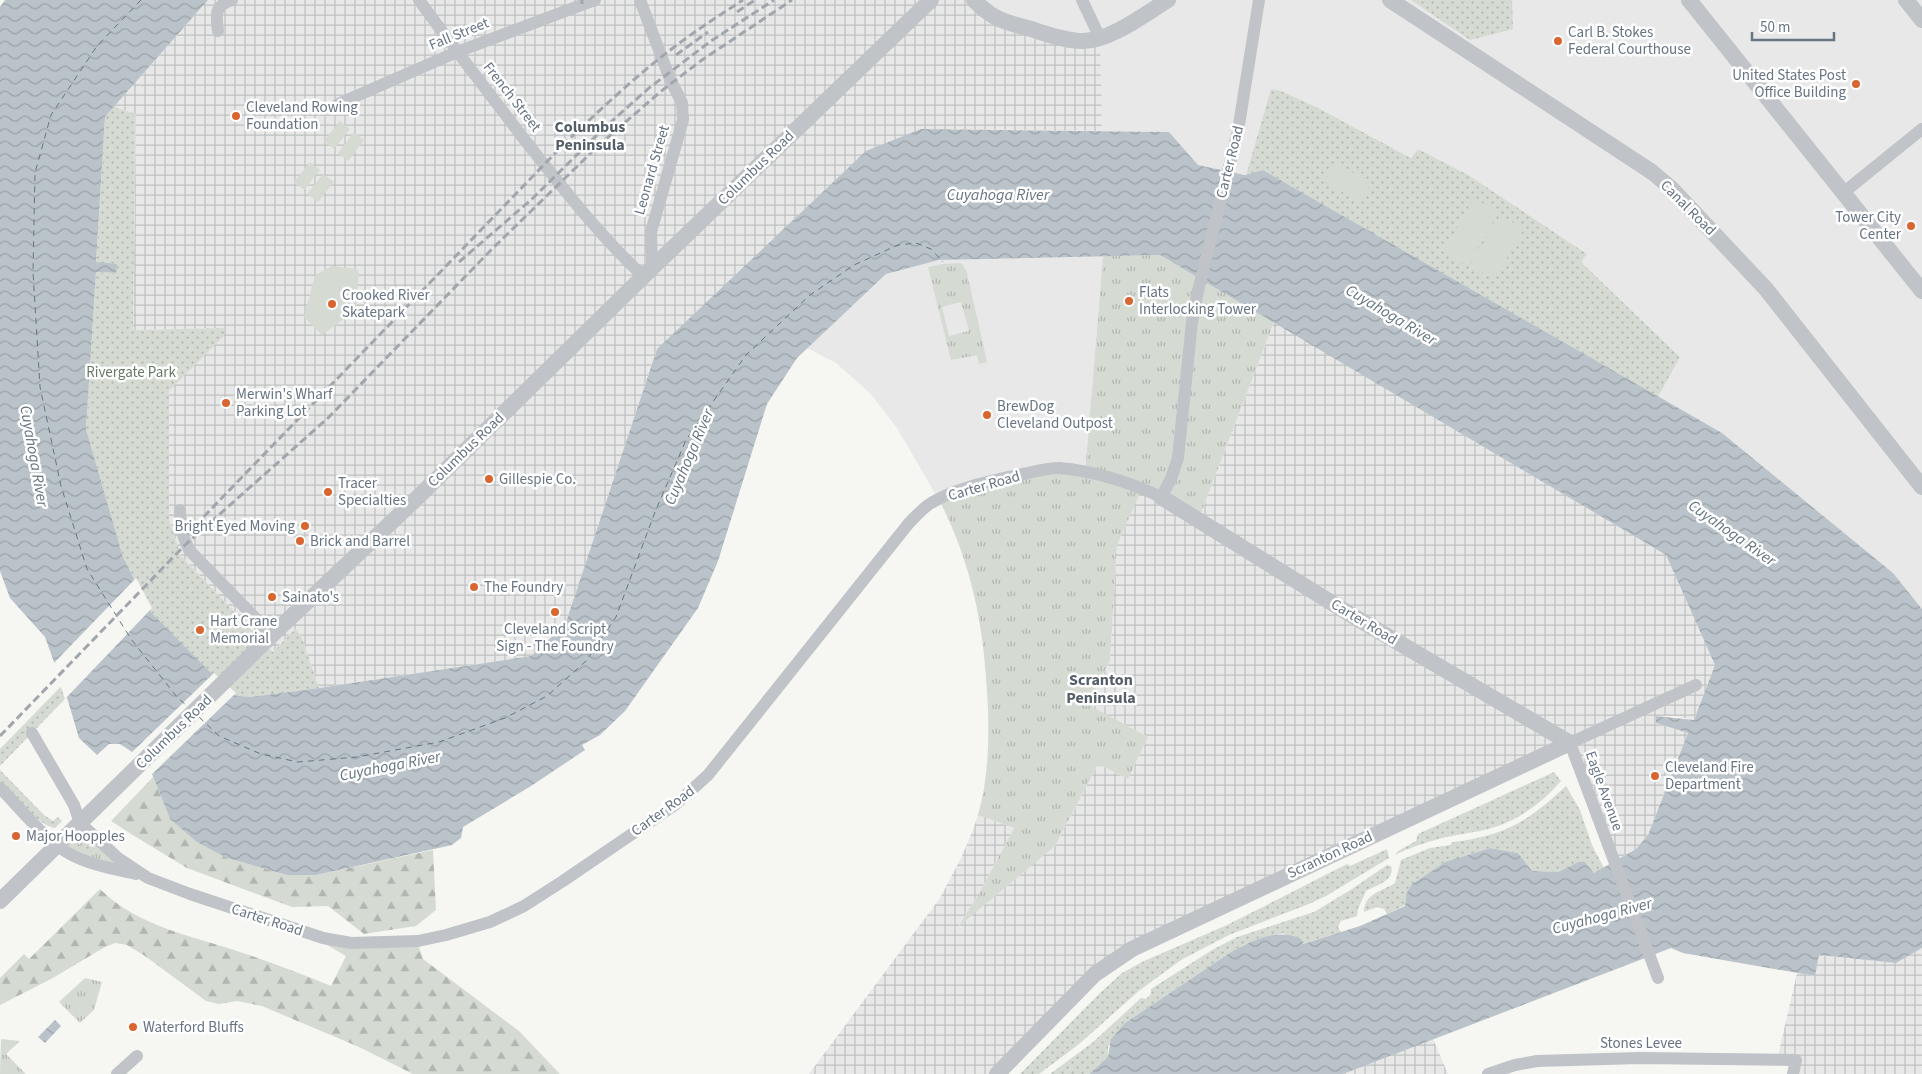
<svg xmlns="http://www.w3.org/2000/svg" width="1922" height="1074" font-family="'Source Sans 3',sans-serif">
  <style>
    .built { fill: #e7e8e7 }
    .industrial { fill: url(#industrial-grid) }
    .grass { fill: url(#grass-tufts); fill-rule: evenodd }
    .forest { fill: url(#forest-firs) }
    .park { fill: url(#park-dots) }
    .pitch { fill: #d5dbd3 }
    .water { fill: url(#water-waves) }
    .pier { fill: #f6f6f3 }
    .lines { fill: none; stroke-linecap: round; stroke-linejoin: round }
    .ferry { stroke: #63757f; stroke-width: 1; stroke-dasharray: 6 5; stroke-linecap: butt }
    .minor { stroke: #c0c3c7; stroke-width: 12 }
    .tertiary { stroke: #c0c3c7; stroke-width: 16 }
    .rail { stroke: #a1a6ac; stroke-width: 3; stroke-dasharray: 8 4; stroke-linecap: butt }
    .poi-dot { fill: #d96531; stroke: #fff; stroke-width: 2 }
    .labels { text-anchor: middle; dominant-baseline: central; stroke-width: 5; stroke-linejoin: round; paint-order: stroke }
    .poi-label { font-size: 15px; fill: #677483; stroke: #fff; text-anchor: start }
    .street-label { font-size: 15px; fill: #677483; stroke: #fff }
    .park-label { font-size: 15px; fill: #687a66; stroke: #fff }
    .neighbourhood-label { font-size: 16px; font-weight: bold; fill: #555e68; stroke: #fff }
    .water-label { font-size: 16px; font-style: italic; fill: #63757f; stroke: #fff }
  </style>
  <defs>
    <pattern id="industrial-grid" width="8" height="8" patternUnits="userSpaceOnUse" patternTransform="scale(1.25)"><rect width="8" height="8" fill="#e7e8e7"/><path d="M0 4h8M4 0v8" fill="none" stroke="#bfc1c1"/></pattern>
    <pattern id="grass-tufts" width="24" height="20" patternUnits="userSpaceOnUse" patternTransform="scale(1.25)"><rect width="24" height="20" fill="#d5dbd3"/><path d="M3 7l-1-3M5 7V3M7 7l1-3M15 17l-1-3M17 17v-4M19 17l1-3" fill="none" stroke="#b1b6b1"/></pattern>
    <pattern id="forest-firs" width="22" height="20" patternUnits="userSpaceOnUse" patternTransform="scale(1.25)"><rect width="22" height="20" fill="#d5dbd3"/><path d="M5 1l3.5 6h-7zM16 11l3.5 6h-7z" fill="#b1b6b1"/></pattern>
    <pattern id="park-dots" width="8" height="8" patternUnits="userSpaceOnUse" patternTransform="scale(1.25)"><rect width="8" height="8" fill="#d5dbd3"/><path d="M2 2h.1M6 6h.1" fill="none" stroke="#b1b6b1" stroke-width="1.8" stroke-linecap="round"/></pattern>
    <pattern id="water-waves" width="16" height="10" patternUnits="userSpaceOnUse" patternTransform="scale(1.25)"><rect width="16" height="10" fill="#bac3c9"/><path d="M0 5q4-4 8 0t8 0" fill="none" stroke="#9ba3a9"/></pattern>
  </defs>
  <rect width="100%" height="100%" fill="#f6f6f3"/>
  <g class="built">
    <polygon points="974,0 1922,0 1922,609 1893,573 1722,433 1658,397 1680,357 1581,262 1587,254 1470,176 1418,150 1411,158 1322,110 1271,89 1246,175 1198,165 1169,132 1102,131 1099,38 1064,39"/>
    <polygon points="1103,256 1085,473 939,500 897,428 870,393 836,363 807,348 886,274 939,260"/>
  </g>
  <g class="industrial">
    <polygon points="208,0 974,0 998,20 1100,38 1102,131 921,129 657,349 565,625 531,656 319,688 301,635 295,629 273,652 181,556 169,519 169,391 223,328 133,330 136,114 114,107"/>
    <polygon points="1274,322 1666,555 1715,665 1694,720 1674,716 1656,716 1656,723 1688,733 1648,835 1636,849 1613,862 1570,743 1132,949 997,1074 809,1074 940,898 961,858 973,830 978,815 1014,828 981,890 959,925 1055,846 1098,764 1128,779 1148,737 1087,705 1110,661 1117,545 1142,488 1198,521"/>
    <polygon points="1922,948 1922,1074 1793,1074 1796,1060 1777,1060 1797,973 1815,976 1818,955 1896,963"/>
    <polygon points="1433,1039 1448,1074 1343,1074 1370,1063"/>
  </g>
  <g class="grass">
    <path d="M1160,255L1274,322L1198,521L1142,489L1117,545L1110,661L1087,704L1148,737L1128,779L1098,764L1055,846L958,927L981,890L1014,828L978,815C988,780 989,745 988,709C985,634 974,567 939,500L1039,470L1085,473L1103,256Z"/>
    <path d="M960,263L963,265L967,273L987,362L979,364L977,355L951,360L928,267L943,264ZM961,302L969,331L949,336L942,307Z"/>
    <polygon points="80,823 145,876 56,846"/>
    <polygon points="85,978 102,982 94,1010 80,1023 59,1002"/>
    <polygon points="1,1039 20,1041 6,1054 26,1074 0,1074"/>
  </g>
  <g class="forest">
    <polygon points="153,777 170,819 227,858 287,875 316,875 433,850 436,910 416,926 364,934 328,906 292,907 187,868 131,834 111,821"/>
    <path d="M100,889C139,928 198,937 249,955C276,964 304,975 331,986L346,956L320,941L419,947L423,959L519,1031L560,1074H413L359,1047L262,1006L237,1001L219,1004L206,1001L145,956L127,945L115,943L105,947L51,979L0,1005V978L24,954L29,959Z"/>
  </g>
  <g class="park">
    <polygon points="1411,0 1512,0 1513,29 1470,40"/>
    <polygon points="1271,89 1281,91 1322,110 1411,158 1418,149 1470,176 1587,254 1581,262 1680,357 1658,397 1263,170 1246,175"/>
    <polygon points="114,107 136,114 133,330 224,328 224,336 169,391 169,519 181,556 273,652 295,629 301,635 319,688 250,697 233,695 150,611 0,766 0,749 145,600 123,557 86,429 96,272 116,273 96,262 105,117"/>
    <path d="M0,770L44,815L53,821L58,817L62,821L55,828C39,826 12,795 0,783Z"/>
    <path d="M1554,772L1561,781C1543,802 1519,820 1492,828C1475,833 1456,834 1439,839C1423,843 1409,848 1395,855L1398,851L1416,841L1418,834Z"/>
    <path d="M1566,786L1580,810L1592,845L1604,868L1594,873L1585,862H1578L1558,872L1531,871L1518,853L1490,848L1445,862L1412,884L1406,894L1405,905L1387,914L1384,909L1377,907L1364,912C1364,893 1383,891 1395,883L1401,860L1430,848L1450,845L1453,842C1506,835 1527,822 1566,786Z"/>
    <polygon points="88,840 93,845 93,851 78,849"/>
    <polygon points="1387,849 1389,858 1326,896 1309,904 1229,935 1181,960 1140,990 1078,1045 1039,1074 1020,1074 1100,993 1122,973 1144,961 1227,925 1347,864 1350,866"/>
    <path d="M1387,865L1391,866C1395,881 1377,885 1366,891L1358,909L1357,916L1341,921L1338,927L1341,932L1302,944L1283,933L1246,944L1231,952L1125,1023L1108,1047V1057L1089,1074H1050L1092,1043L1141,998L1146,999L1151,994V989L1212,950L1237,937L1314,912L1352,889Z"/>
  </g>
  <g class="pitch">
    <polygon points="340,121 350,129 334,149 324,141"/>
    <polygon points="354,132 364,140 348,161 338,153"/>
    <polygon points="310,162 320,170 304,190 294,182"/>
    <polygon points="1336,163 1371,183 1360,202 1324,182"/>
    <polygon points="323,174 334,182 318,202 307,194"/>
    <polygon points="1474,198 1499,213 1467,266 1443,252"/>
    <polygon points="1500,215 1524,229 1494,280 1470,266"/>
    <polygon points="332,266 357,269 359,274 356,310 322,335 304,317 315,275"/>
  </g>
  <g class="water">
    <path d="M5,0H208L105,117L96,262L117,264L116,273L96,272L86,429L123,557L151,612L233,695L250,697L319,688L531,656L565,625L657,349L866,151L921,129L1169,132L1198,165L1245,175L1263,170L1722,433L1893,573L1922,609V948L1896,963L1819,955L1815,976L1683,953L1671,948L1343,1074H1089L1108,1057L1111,1039L1125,1023L1231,952C1252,941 1278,927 1301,939L1303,944L1360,926L1405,906L1406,894L1412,884L1445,862L1490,848L1518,853L1532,871L1558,872L1578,862H1585L1594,873L1636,849L1648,835L1688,733L1656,723V716L1694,720L1715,665L1666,555L1160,255L939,260L886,274L797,358L767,404L718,561L698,608L625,711L600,735L582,745L585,750L531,786L463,827L461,838L452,845L316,875H287L227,858L197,842L170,819L152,774L132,752L120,744H109L97,755L79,738L68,701L45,637L10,598L0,571V7Z"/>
    <polygon points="55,1020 61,1026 45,1043 38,1037"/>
  </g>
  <g class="pier">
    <polygon points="136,578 152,608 65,699 53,664"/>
    <polygon points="214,673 236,693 150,776 130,754"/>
  </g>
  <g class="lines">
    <g class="ferry">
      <polyline points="141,0 97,46 51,115 35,173 33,272 40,387 61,486 87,569 131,639 177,697 187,706"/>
      <polyline points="199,717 219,736 261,754 298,762 357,757 439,742 505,718 547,696 586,661 616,617 655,512 686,440 746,355 810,295 854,265 898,245 916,243 931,249 943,262"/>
    </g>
    <g class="minor">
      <path d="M419,0C453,47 489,93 524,139C562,187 599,235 644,277"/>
      <polyline points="640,0 670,79 682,103 683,120 651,232 652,268"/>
      <polyline points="1082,0 1100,38"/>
      <path d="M218,31C216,14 214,6 232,0"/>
      <polyline points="338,104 457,52 595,0"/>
      <polyline points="1843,193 1922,129"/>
      <polyline points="180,510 181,530 189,550 272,635"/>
      <path d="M32,733L74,805L80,823L118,858L148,878L190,894L323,938L351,943L418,941L446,935L490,922L524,906L563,881L676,804L708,775L909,523C916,516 923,508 931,503C958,487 991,481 1022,474C1033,472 1047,468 1059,468C1095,471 1129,482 1161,497L1171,479L1178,458L1192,322L1198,291L1238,131L1259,0"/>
      <path d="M0,788C18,806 48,843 70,854C90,865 114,869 136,874"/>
      <polyline points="1658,978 1570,743 1696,685"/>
      <polyline points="117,1074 137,1056"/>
      <polyline points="1488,1074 1515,1065 1537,1061 1640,1058 1796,1060 1793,1074"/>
    </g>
    <g class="tertiary">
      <path d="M974,0C993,20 1005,22 1031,29C1047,34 1065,41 1083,41C1110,41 1145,14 1168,0"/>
      <polyline points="1390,0 1652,172 1671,188 1766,289 1922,487"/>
      <polyline points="1689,0 1922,291"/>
      <polyline points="1906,0 1922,20"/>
      <polyline points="1161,497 1353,616 1570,743"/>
      <polyline points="0,901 272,635 415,500 652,268 931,0"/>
      <polyline points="997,1074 1095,974 1132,949 1570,743"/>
    </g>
    <g class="rail">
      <polyline points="582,0 582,4"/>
      <polyline points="737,12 755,0"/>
      <polyline points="676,55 708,32"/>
      <polyline points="459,262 532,199 603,129 649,88 711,41 774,0"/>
      <path d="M187,534L565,143C603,107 642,70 685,39C704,25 723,13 743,0"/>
      <polyline points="0,736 185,545 328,418 492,249 597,147 660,92 702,60 792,0"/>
    </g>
  </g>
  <g class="poi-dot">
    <circle cx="1558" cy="41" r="5"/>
    <circle cx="1856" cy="84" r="5"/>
    <circle cx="236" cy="116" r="5"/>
    <circle cx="1911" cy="226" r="5"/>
    <circle cx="1129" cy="301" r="5"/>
    <circle cx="332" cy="304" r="5"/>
    <circle cx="226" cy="403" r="5"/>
    <circle cx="987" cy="415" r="5"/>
    <circle cx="489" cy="479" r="5"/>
    <circle cx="328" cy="492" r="5"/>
    <circle cx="305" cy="526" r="5"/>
    <circle cx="300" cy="541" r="5"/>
    <circle cx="474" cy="587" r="5"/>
    <circle cx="272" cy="597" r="5"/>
    <circle cx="555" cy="612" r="5"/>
    <circle cx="200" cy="630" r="5"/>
    <circle cx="1655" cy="776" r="5"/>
    <circle cx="16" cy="836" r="5"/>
    <circle cx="133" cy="1027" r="5"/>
  </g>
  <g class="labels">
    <g class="poi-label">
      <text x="1568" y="32">Carl B. Stokes<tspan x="1568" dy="17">Federal Courthouse</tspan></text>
      <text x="1846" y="75" text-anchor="end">United States Post<tspan x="1846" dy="17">Office Building</tspan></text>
      <text x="246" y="107">Cleveland Rowing<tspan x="246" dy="17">Foundation</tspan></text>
      <text x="1901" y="217" text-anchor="end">Tower City<tspan x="1901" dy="17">Center</tspan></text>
      <text x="1139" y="292">Flats<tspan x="1139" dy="17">Interlocking Tower</tspan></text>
      <text x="342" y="295">Crooked River<tspan x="342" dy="17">Skatepark</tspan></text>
      <text x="236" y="394">Merwin's Wharf<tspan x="236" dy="17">Parking Lot</tspan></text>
      <text x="997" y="406">BrewDog<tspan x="997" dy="17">Cleveland Outpost</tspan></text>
      <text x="499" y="479">Gillespie Co.</text>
      <text x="338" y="483">Tracer<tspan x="338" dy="17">Specialties</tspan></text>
      <text x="295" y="526" text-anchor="end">Bright Eyed Moving</text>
      <text x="310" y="541">Brick and Barrel</text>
      <text x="484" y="587">The Foundry</text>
      <text x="282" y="597">Sainato's</text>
      <text x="210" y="621">Hart Crane<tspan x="210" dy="17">Memorial</tspan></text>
      <text x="555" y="629" text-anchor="middle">Cleveland Script<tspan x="555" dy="17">Sign - The Foundry</tspan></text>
      <text x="1665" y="767">Cleveland Fire<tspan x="1665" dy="17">Department</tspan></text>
      <text x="26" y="836">Major Hoopples</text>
      <text x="143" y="1027">Waterford Bluffs</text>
    </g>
    <g class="street-label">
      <text transform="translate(459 34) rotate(-22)">Fall Street</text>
      <text transform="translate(512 97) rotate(52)">French Street</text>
      <text transform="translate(1230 162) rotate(-76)">Carter Road</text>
      <text transform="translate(756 168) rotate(-44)">Columbus Road</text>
      <text transform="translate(652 170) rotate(-74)">Leonard Street</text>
      <text transform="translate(1688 208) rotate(45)">Canal Road</text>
      <text transform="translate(466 450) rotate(-44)">Columbus Road</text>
      <text transform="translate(984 486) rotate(-16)">Carter Road</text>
      <text transform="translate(1364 622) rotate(31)">Carter Road</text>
      <text transform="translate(174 732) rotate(-44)">Columbus Road</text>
      <text transform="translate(1604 791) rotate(70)">Eagle Avenue</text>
      <text transform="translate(663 811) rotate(-36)">Carter Road</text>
      <text transform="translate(1330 855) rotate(-25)">Scranton Road</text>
      <text transform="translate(267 920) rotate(18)">Carter Road</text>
      <text x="1641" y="1043">Stones Levee</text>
    </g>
    <g class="park-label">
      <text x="131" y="372">Rivergate Park</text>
    </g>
    <g class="neighbourhood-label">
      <text x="590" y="127">Columbus<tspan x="590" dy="18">Peninsula</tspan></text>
      <text x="1101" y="680">Scranton<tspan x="1101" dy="18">Peninsula</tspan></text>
    </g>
    <g class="water-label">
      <text x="998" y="195">Cuyahoga River</text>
      <text transform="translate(1391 315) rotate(31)">Cuyahoga River</text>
      <text transform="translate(34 456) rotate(80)">Cuyahoga River</text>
      <text transform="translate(689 457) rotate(-67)">Cuyahoga River</text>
      <text transform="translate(1732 533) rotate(35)">Cuyahoga River</text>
      <text transform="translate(390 766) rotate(-11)">Cuyahoga River</text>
      <text transform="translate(1602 916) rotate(-15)">Cuyahoga River</text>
    </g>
  </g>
  <path d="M1752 32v8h82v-8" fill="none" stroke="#677483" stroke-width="2.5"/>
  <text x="1760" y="32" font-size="15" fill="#677483" stroke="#ffffff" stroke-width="4" paint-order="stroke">50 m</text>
</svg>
